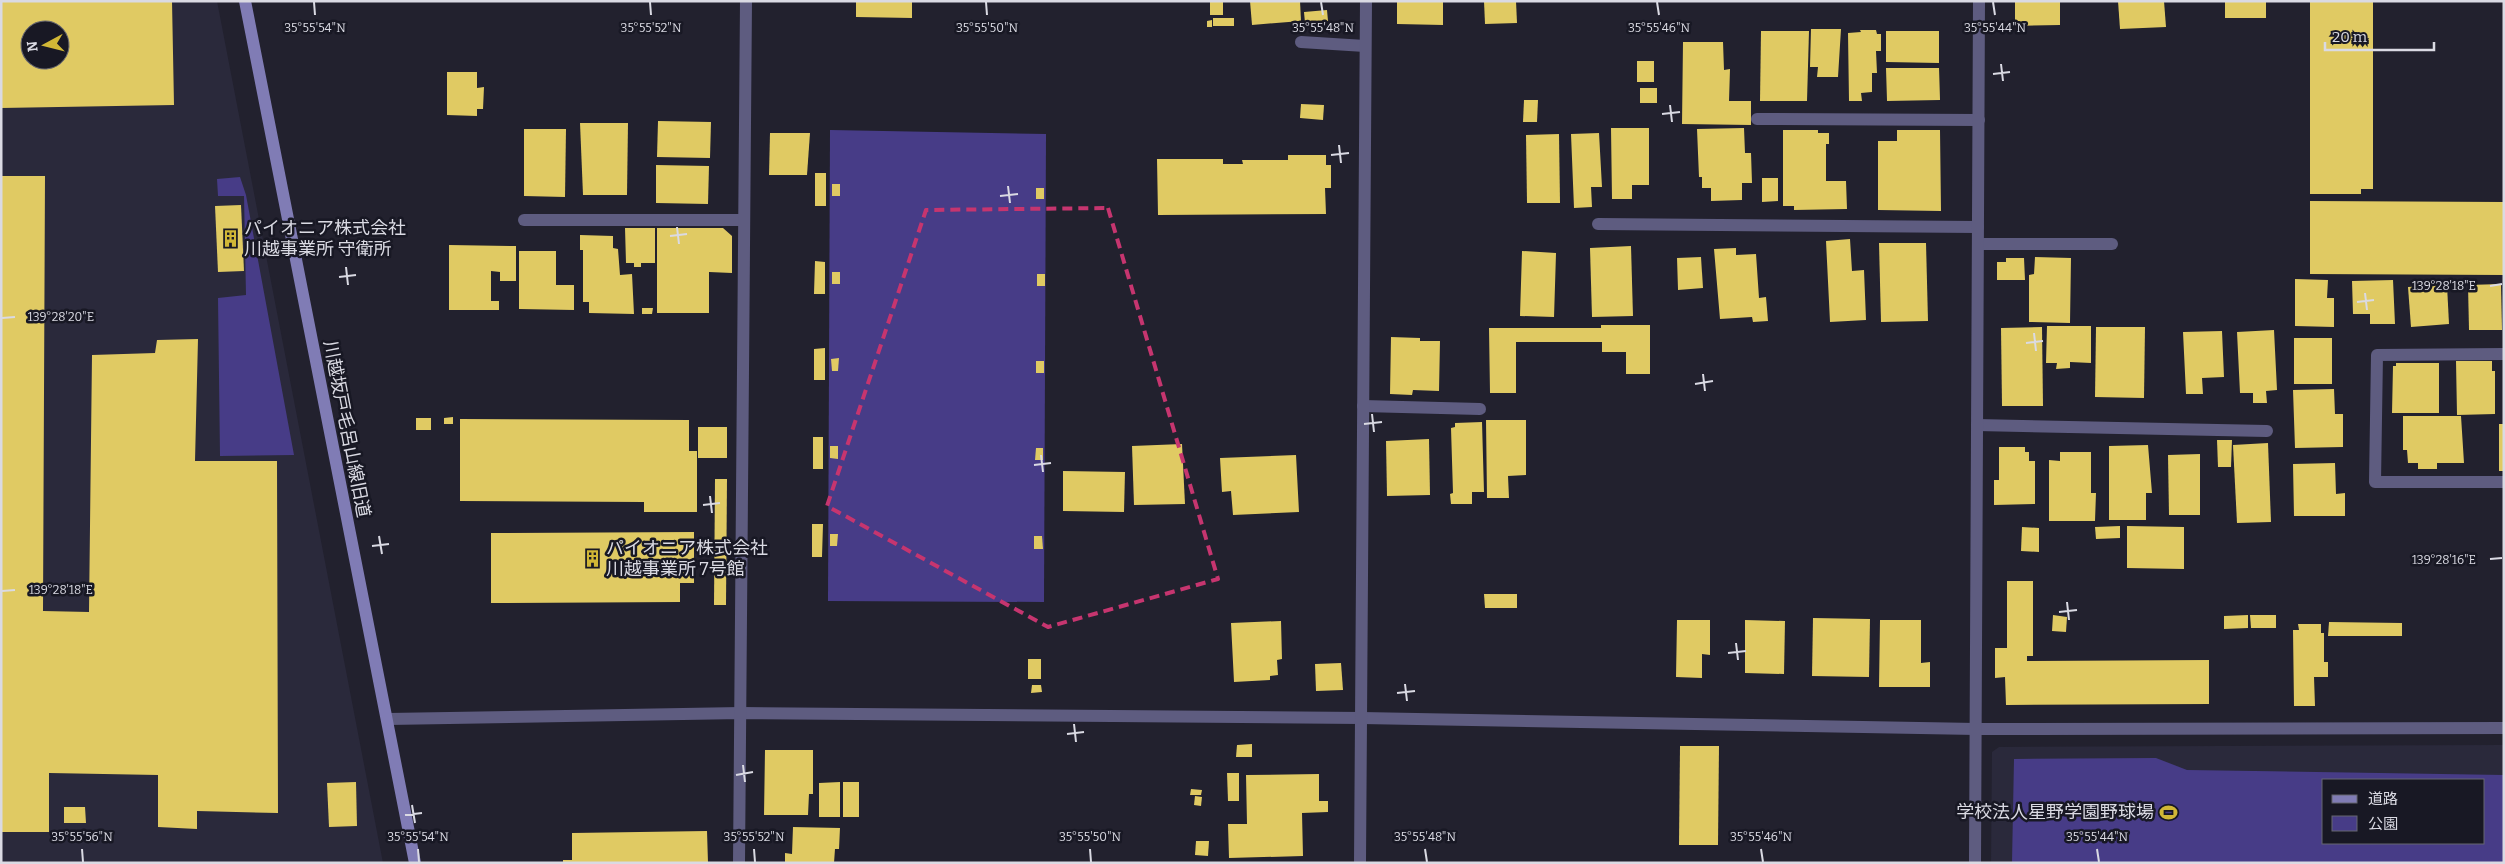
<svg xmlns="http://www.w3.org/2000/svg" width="2505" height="864" font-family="Bitter,'Noto Sans JP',serif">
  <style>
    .built { fill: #2a293b; fill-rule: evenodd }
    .green { fill: #473c87; fill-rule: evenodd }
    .building { fill: #e0ca63; fill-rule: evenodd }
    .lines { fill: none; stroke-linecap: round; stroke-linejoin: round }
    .lane { stroke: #5e5c80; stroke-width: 12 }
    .street { stroke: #5e5c80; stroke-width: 12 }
    .secondary { stroke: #807cb5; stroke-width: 12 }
    .marked { fill: none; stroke: #c6356f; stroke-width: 4; stroke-dasharray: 10 6; stroke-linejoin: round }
    .ticks { fill: none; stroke: #dadae3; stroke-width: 2 }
    .labels { text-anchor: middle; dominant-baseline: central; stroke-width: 5; stroke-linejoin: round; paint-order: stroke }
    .poi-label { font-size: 18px; fill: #dadae3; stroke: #181824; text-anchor: start }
    .street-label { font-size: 18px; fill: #dadae3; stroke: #181824 }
    .ticks-label { font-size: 12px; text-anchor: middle; fill: #dadae3; stroke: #181824; stroke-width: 5; stroke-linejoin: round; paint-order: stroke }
  </style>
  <rect width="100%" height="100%" fill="#22212e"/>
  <g class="built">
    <path d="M1,1H217L383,863H1ZM30,30H60V60H30Z"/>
    <path d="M2504,745V863H1991L1992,752L1999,747ZM2324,780H2484V843H2324Z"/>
  </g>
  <g class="green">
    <polygon points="830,130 1046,134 1044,602 828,601"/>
    <polygon points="240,177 246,195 294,455 220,456 218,298 246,295 244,196 218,196 217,179"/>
    <path d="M2156,758L2187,770L2504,775V863H2012L2014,759ZM2484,780V843H2324V780Z"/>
  </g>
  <g class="building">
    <path d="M1,1H172L174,105L1,108ZM30,30H60V60H30Z"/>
    <polygon points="856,1 912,1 912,18 856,17"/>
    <rect x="1210" y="1" width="13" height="14"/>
    <polygon points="1250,1 1300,1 1301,21 1252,25"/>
    <polygon points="1397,1 1443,1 1443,25 1397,24"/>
    <polygon points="1484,1 1516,1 1517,23 1485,24"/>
    <polygon points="2015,1 2060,1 2060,25 2015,26"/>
    <polygon points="2118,1 2164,1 2166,27 2120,29"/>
    <rect x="2225" y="1" width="41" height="17"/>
    <polygon points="2310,1 2373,1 2373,189 2361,189 2361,194 2310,194"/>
    <polygon points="1327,10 1328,21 1305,23 1304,12"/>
    <rect x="1213" y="18" width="21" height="8"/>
    <polygon points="1212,20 1212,27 1207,27 1207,21"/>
    <polygon points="1811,29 1841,29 1838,77 1817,77 1818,67 1810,67"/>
    <polygon points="1860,30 1876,30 1877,34 1881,34 1881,51 1876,51 1877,73 1872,73 1872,92 1861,93 1862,101 1849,101 1848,33 1861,32"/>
    <polygon points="1761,31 1809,31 1807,101 1760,101"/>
    <polygon points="1886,31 1939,31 1939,63 1886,62"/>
    <polygon points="1683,42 1723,42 1724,70 1730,69 1729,101 1751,101 1751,125 1682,124"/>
    <rect x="1637" y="61" width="17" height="21"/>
    <polygon points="1886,68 1939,68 1940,100 1887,101"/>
    <polygon points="447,72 477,72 477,88 484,87 483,109 477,109 477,116 447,115"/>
    <rect x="1640" y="88" width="17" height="15"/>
    <polygon points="1524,100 1538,100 1537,122 1523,122"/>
    <polygon points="1301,104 1324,105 1323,120 1300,118"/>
    <polygon points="658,121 711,122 710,158 657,157"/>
    <polygon points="580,123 628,123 627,195 583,195"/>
    <polygon points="1611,128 1649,128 1649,185 1632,185 1632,199 1612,199"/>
    <polygon points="1744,128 1745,153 1751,153 1752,183 1742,183 1742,200 1711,201 1711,188 1702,188 1702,177 1699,177 1697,129"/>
    <polygon points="524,129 566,129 565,197 524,196"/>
    <polygon points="1783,130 1818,130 1818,133 1829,133 1829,144 1826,144 1826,181 1846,181 1847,209 1794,210 1794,206 1783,206"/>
    <polygon points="1897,130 1940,130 1941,211 1878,210 1878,141 1897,141"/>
    <polygon points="770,133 810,133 807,175 769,175"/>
    <polygon points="1599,133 1602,187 1591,187 1592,207 1574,208 1571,134"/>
    <polygon points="1559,134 1560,203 1527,203 1526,135"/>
    <polygon points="1288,155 1326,155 1326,165 1331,165 1331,188 1325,188 1326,214 1158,215 1157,159 1223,159 1223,164 1243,164 1242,160 1288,160"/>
    <polygon points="656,165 709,166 708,204 656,203"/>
    <rect x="815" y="173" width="11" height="33"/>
    <polygon points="1,176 45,176 43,611 89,612 92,355 155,353 157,340 198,339 195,461 277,461 278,813 197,811 197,829 158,827 158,775 49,773 49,832 1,832"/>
    <polygon points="1762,178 1778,178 1778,201 1762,202"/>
    <rect x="832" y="184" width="8" height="12"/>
    <rect x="1036" y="188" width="8" height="11"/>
    <polygon points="2310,201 2504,202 2504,275 2310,274"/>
    <polygon points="241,205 244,271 218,272 215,206"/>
    <polygon points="625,228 655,228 655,263 641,263 641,267 634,267 634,263 626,263"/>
    <polygon points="657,228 723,228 732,236 732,273 709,272 709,313 657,313"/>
    <polygon points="580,235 613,236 613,248 618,249 620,275 632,274 634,314 589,313 589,302 583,302 583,250 580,250"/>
    <polygon points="1850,239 1852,271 1864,270 1866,320 1830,322 1826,241"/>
    <polygon points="1879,243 1926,243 1928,321 1881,322"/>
    <polygon points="449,245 516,246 516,281 500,281 500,272 491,271 491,301 499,301 499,310 449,310"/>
    <polygon points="1631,246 1633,316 1592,317 1590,248"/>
    <polygon points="1736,248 1736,255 1756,254 1759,298 1766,297 1768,321 1753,322 1752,317 1720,319 1714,249"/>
    <polygon points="519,251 556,251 556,285 574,285 574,310 519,309"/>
    <polygon points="1522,251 1556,253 1554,317 1520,316"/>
    <polygon points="1701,257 1703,288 1678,290 1677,258"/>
    <polygon points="2035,257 2071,258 2070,323 2029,322 2029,275 2034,274"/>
    <polygon points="2006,258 2024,258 2025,280 1997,280 1997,262 2006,262"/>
    <polygon points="815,261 825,262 825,294 814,294"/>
    <rect x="832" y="272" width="8" height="12"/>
    <rect x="1037" y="274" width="8" height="12"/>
    <polygon points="2295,279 2328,280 2327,298 2334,298 2334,327 2295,326"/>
    <polygon points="2393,280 2395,324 2370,324 2370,314 2353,314 2352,281"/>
    <polygon points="2501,284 2502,330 2469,330 2468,285"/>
    <polygon points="2447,285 2449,324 2411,327 2408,287"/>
    <polygon points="642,308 653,308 652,314 642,314"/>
    <polygon points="1601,325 1650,325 1650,374 1626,374 1626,352 1602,352 1602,342 1516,342 1516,393 1490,393 1489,328 1601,328"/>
    <polygon points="2047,326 2091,326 2091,363 2070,362 2070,368 2056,369 2057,363 2046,363"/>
    <polygon points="2042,327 2043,406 2002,406 2001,328"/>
    <polygon points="2096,327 2145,327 2144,398 2095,397"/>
    <polygon points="2274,330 2277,390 2266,391 2267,403 2253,403 2253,393 2240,393 2237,332"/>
    <polygon points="2222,331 2224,377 2202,378 2203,394 2186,394 2183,332"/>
    <polygon points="1391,337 1420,338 1420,341 1440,341 1439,391 1413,390 1412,395 1390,394"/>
    <rect x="2294" y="338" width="38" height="46"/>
    <polygon points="825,348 825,380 814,380 814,349"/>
    <polygon points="839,358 838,371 832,371 831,359"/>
    <rect x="1036" y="361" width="8" height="12"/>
    <polygon points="2456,361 2492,361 2492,371 2495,371 2495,414 2457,415"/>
    <polygon points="2396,363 2439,363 2439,413 2392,413 2393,366 2396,366"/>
    <polygon points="2334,389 2335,414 2343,414 2343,447 2295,448 2293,390"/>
    <polygon points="2403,416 2461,416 2464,463 2437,463 2437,469 2418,469 2418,463 2408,463 2407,450 2403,450"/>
    <polygon points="453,417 453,424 444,424 444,418"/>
    <rect x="416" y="418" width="15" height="12"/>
    <polygon points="460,419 689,420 689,451 697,451 697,512 644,512 644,502 460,501"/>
    <polygon points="1486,420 1526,420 1526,475 1508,476 1509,498 1487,498"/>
    <polygon points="1482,422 1484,492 1472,492 1472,504 1451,504 1450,494 1453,493 1451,428 1455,427 1455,423"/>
    <rect x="2499" y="424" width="5" height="47"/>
    <rect x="698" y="427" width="29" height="31"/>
    <rect x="813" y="437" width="10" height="32"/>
    <polygon points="1429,439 1430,495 1387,496 1386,441"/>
    <polygon points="2217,440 2232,440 2231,467 2218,467"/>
    <polygon points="2268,443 2271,522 2237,523 2233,445"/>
    <polygon points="1182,444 1185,504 1134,505 1132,446"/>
    <polygon points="2148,445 2152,493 2146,493 2146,520 2109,520 2109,446"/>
    <polygon points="830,446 838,446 838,459 830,458"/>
    <polygon points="1999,447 2025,447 2025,452 2029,452 2029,461 2035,461 2035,504 1994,505 1994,480 1999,480"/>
    <polygon points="1036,448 1043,448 1043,460 1035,460"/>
    <polygon points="2060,452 2091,452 2091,493 2096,493 2095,521 2049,521 2049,460 2060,461"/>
    <polygon points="2200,454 2200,515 2169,515 2168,455"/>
    <polygon points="1296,455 1299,512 1233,515 1231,491 1222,492 1220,458"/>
    <polygon points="2335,463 2336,494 2345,493 2345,516 2294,516 2293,464"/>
    <polygon points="1063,471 1125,472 1124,512 1063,511"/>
    <polygon points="715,479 727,479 726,605 714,605"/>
    <polygon points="812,524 823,524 822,557 812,557"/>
    <polygon points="2120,526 2120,538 2096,539 2095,527"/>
    <polygon points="2127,526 2184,527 2184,569 2127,568"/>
    <polygon points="2022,527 2039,528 2039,552 2021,551"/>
    <polygon points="694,532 694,583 680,583 680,602 491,603 491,533"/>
    <polygon points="830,534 838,534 837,546 830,546"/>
    <polygon points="1034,536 1042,536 1043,549 1034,549"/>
    <polygon points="2007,581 2033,581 2033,656 2027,656 2027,661 2209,660 2209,704 2006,705 2005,677 1995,678 1995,648 2007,648"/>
    <polygon points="1484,594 1517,594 1517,608 1485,608"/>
    <polygon points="2053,615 2067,617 2066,632 2052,631"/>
    <polygon points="2248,615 2248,628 2224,629 2224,616"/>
    <polygon points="2250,615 2276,615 2276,628 2251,628"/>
    <polygon points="1813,618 1870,619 1869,677 1812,676"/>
    <polygon points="1677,620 1710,620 1710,655 1702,654 1702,678 1676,677"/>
    <polygon points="1745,620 1785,621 1784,674 1745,673"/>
    <polygon points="1880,620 1921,620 1921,663 1930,662 1930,687 1879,687"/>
    <polygon points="1281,621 1282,659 1277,660 1278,675 1270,676 1270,680 1234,682 1231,623"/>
    <polygon points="2329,622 2402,623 2402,636 2328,636"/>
    <polygon points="2298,624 2321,624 2321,633 2324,633 2324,662 2328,662 2328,677 2314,677 2315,706 2294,706 2293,630 2299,630"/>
    <rect x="1028" y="659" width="13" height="20"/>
    <polygon points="1341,663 1343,690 1316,691 1315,664"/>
    <polygon points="1032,685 1041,685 1042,692 1031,693"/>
    <polygon points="1252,744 1252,757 1236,757 1237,745"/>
    <polygon points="1680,746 1719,746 1718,845 1679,845"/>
    <polygon points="765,750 813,750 813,794 809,794 808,815 764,815"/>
    <polygon points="1227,773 1239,773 1239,801 1228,801"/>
    <polygon points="1319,774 1319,801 1328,801 1328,812 1302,813 1303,856 1229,858 1228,824 1247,824 1246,775"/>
    <polygon points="356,782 357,826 329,827 327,783"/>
    <polygon points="840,782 840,817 819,817 819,783"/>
    <rect x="843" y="782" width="16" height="35"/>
    <polygon points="1191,789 1202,790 1201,795 1190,795"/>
    <polygon points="1195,796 1202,797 1201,806 1194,805"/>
    <polygon points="64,807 85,807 86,823 64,823"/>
    <polygon points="793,827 840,828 839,849 835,849 834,863 785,863 785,853 792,854"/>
    <polygon points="707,831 708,863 563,863 563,860 572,860 572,833"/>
    <polygon points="1196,841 1209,841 1208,856 1195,855"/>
  </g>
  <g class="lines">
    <g class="lane">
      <polyline points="1301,42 1365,46"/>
      <polyline points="1757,119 1979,120"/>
      <polyline points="524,220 744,220"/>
      <polyline points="1598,224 1978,227"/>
      <polyline points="1978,244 2112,244"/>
      <polyline points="2504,354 2377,355 2375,482 2504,482"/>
      <polyline points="1363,406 1480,409"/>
      <polyline points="1977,425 2267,431"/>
    </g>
    <g class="street">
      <polyline points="388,719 741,713 1362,718 1976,729 2504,728"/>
      <polyline points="739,863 746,1"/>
      <polyline points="1360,863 1366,1"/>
      <polyline points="1975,863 1979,1"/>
    </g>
    <polyline class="secondary" points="245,1 415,863"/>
  </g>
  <path class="marked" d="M1108,208L1218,579L1048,627L827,506L926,210Z"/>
  <path class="ticks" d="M314,2L315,15M650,2L651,15M986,2L987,15M1321,2L1323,15M1657,2L1659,15M1993,2L1995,15M2001,64L2003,81M1993,74L2010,72M1670,105L1672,122M1662,114L1680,112M1339,145L1341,163M1331,155L1349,153M1008,186L1010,203M1000,196L1018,194M677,227L679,244M670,236L687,234M346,267L348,285M339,277L356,275M2490,286L2502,284M2365,293L2367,310M2357,302L2374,300M2,318L15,317M2034,333L2036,351M2026,343L2043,341M1703,374L1705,391M1695,384L1713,381M1372,414L1374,432M1364,424L1382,422M1041,455L1043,472M1034,465L1051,463M710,496L712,513M703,505L720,503M379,536L382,554M372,546L389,544M2490,559L2502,558M2,591L15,590M2067,602L2069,620M2059,612L2077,610M1736,643L1738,660M1728,653L1746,651M1405,684L1407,701M1397,693L1415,691M1074,724L1076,742M1067,734L1084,732M743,765L745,782M736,775L753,772M412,805L415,823M405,815L422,813M82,849L83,862M418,849L419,862M754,849L755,862M1090,849L1091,862M1425,849L1427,862M1761,849L1763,862M2097,849L2099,862"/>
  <defs>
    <symbol id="building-bare" viewBox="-9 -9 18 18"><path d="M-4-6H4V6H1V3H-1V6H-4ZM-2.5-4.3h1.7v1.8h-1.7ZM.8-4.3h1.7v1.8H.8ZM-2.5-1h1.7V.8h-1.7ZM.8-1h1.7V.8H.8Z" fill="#d1b736" stroke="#181824" stroke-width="2.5" paint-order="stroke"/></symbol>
    <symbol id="stadium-bare" viewBox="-9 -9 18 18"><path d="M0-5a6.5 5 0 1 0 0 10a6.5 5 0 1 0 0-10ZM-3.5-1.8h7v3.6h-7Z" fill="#d1b736" stroke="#181824" stroke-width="2.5" paint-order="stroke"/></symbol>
  </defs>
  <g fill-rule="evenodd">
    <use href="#building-bare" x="218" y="226" width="25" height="25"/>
    <use href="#building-bare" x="580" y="546" width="25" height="25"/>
    <use href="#stadium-bare" x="2156" y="800" width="25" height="25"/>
  </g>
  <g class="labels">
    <g class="poi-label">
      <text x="244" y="228">パイオニア株式会社<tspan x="244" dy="21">川越事業所 守衛所</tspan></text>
      <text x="606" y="548">パイオニア株式会社<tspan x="606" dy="21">川越事業所 7号館</tspan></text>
      <text x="2154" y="812" text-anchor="end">学校法人星野学園野球場</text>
    </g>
    <g class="street-label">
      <text transform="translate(347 429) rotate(79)">川越坂戸毛呂山線旧道</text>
    </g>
  </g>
  <g class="ticks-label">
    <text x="315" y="32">35°55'54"N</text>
    <text x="651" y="32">35°55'52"N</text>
    <text x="987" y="32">35°55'50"N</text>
    <text x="1323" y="32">35°55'48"N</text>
    <text x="1659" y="32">35°55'46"N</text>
    <text x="1995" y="32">35°55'44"N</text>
    <text x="2444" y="290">139°28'18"E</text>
    <text x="61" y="321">139°28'20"E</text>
    <text x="2444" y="564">139°28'16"E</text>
    <text x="61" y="594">139°28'18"E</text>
    <text x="82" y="841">35°55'56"N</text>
    <text x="418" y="841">35°55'54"N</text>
    <text x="754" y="841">35°55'52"N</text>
    <text x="1090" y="841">35°55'50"N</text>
    <text x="1425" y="841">35°55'48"N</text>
    <text x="1761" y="841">35°55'46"N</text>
    <text x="2097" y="841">35°55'44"N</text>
  </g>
  <rect width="2505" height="864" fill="none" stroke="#dadae3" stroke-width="5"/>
  <rect x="2322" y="779" width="162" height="65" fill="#181824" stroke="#666670"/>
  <rect x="2332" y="795" width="25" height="8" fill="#807cb5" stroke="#666670"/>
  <text x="2368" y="804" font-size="15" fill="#dadae3">道路</text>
  <rect x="2332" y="816" width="25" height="15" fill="#473c87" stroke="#666670"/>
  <text x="2368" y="829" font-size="15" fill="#dadae3">公園</text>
  <g transform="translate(45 45) rotate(263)"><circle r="24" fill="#181824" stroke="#666670"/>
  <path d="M0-4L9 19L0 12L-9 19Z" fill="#d1b736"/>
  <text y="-8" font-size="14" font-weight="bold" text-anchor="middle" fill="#dadae3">N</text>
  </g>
  <path d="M2325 42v8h109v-8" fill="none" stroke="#dadae3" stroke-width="2.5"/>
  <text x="2332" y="42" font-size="15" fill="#dadae3" stroke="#181824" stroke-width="4" paint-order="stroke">20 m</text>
</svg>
